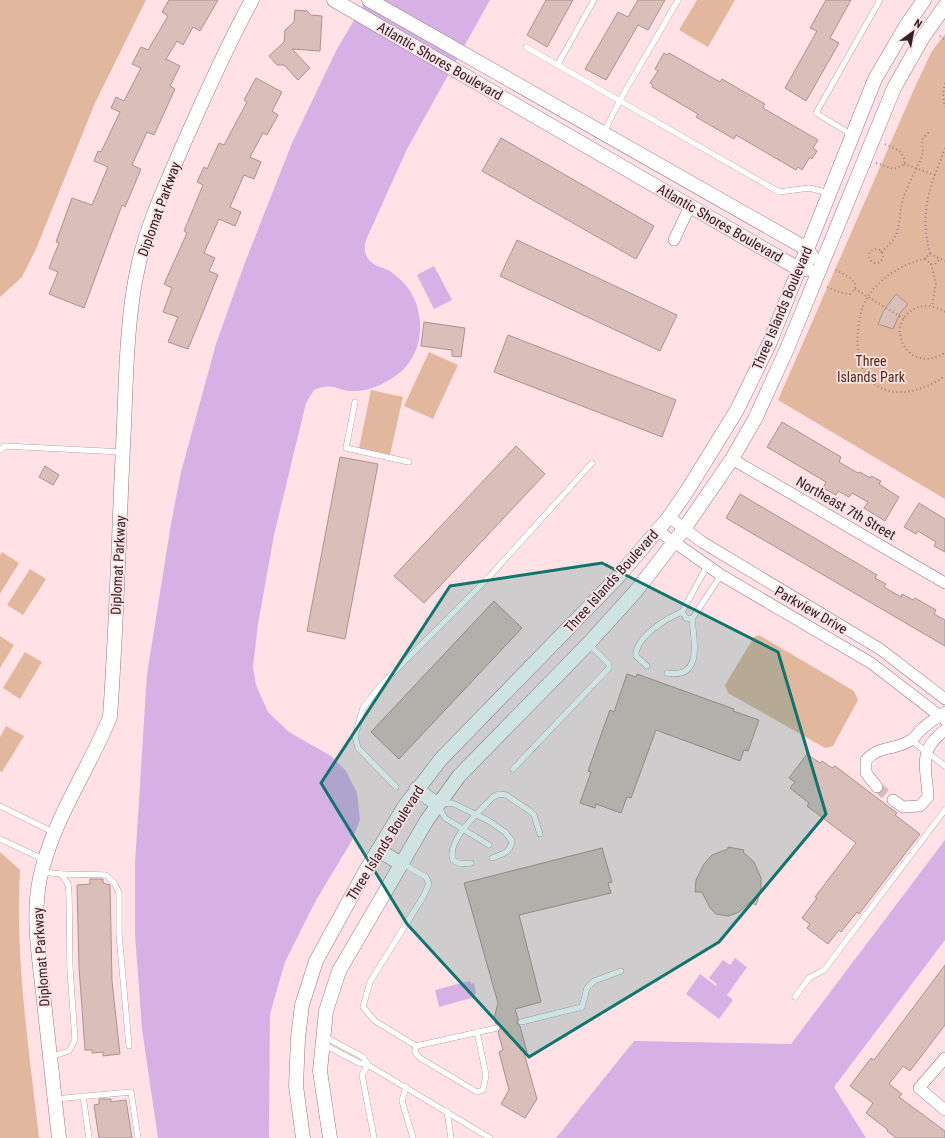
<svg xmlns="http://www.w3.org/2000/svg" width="945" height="1138" font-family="'Roboto Condensed',sans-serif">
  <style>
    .green { fill: #e1b79e }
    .water { fill: #d7b0e5 }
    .building { fill: #dabeb9; stroke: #ac918c }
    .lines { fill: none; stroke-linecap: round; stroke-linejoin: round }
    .minor-tunnel { stroke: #d5bbbf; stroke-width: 11; stroke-dasharray: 11 5.5; stroke-linecap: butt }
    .service-casing { stroke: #93787e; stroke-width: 6 }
    .minor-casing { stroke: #93787e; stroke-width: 12 }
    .tertiary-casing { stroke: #93787e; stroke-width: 15 }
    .path { stroke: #968185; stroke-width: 2; stroke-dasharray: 1 3; stroke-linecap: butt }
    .service { stroke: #fff; stroke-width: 5.5 }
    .minor { stroke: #fff; stroke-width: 11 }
    .tertiary { stroke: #fff; stroke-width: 14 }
    .marked { fill: #0f766e; fill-opacity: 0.2; stroke: #0f766e; stroke-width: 3; stroke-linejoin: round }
    .labels { text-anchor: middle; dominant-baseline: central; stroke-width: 3.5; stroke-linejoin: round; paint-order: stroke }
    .street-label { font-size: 14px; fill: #2e2325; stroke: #ffe1e6 }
    .park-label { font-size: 14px; fill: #4e280d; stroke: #ffe1e6 }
  </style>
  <rect width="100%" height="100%" fill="#ffe1e6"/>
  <g class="green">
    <polygon points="0,0 146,0 95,103 36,249 22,277 0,297"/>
    <polygon points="697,0 735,0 708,47 679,30"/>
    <polygon points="945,34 945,499 778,400 915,87 932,51"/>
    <polygon points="429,352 458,365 433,419 404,406"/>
    <polygon points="371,390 403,397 390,455 359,448"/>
    <polygon points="2,552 19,563 0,594 0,556"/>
    <polygon points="30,569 46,579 23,615 7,605"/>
    <polygon points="759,635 854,691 858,700 833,746 825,748 728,693 725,685 754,637"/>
    <polygon points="0,636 14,645 0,668"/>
    <polygon points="25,652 42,662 20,699 3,688"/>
    <polygon points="6,726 24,736 2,772 0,771 0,737"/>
    <path d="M0,852L20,870C15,961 29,1048 39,1138H0Z"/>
  </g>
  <g class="water">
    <path d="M366,0H490L407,149L366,240C364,248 364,253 369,260C375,267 383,267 390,271C394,274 398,278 402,281C428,307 427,356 394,377C382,385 367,392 352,391C333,390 335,382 314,390L306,403L274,535L258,624L253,667L256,685L268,712L289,732L331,756L346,771L357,793L360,820L351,842L315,902L285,962L270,1014L269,1138H158L142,1029L135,934V863L147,674L171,524L181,472L216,344L244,265L292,143L337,49Z"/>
    <polygon points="434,266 452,300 434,309 417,275"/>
    <polygon points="945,840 945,940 834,1087 866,1138 556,1138 634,1041 791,1044"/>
    <polygon points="735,958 747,967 727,995 733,1000 719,1019 686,994 700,974 716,986 717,984 709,978 723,960 730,965"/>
    <polygon points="470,981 471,984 474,983 476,994 474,994 475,997 439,1007 435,990"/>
  </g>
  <g class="building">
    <polygon points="169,0 218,0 200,31 193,27 183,45 177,41 166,59 180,66 170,86 175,89 154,135 147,132 132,165 141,169 125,207 122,205 84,308 49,294 58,272 49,268 59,243 56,242 72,198 92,205 108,167 94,161 98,151 101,152 120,112 111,108 116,97 124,101 141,68 132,64 141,47 148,50 168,16 162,12"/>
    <polygon points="546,0 573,0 547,47 527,35"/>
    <polygon points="638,0 665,0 648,30 638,25 606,80 585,69 618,12 628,17"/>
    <polygon points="826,0 851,0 830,38 839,43 806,101 785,88 817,31 810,28"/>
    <polygon points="295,10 307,11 311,15 322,16 320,51 292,49 310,68 298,80 284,65 277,65 269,56 284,42 285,30 294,22"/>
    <polygon points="664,53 667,55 669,53 720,82 722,79 765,104 763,108 818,140 813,148 817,151 812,159 810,157 802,170 798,167 796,170 736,135 734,139 696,117 698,114 652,87 653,85 650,83 658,71 655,69"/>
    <polygon points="256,78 282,92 272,111 278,115 267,135 263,133 250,157 261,162 254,179 244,175 230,207 241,212 235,226 219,219 204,253 215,258 209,271 218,275 188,349 168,342 178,317 163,312 172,288 164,284 187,233 184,231 203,185 197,182 204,167 207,169 219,143 224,145 247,102 244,100"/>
    <polygon points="501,138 654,226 636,259 482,171"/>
    <polygon points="517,240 677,315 660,351 500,276"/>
    <polygon points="896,294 908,304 900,313 893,329 878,324 884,310"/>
    <polygon points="424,322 465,328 461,357 452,356 452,350 421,346"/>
    <polygon points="508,335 676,400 662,437 494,372"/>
    <polygon points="782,422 841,457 839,462 858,473 860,472 870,478 871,476 881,481 879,484 899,497 885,521 864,508 868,502 852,493 849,497 838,491 836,495 823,488 826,482 767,447"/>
    <polygon points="516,446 545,474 424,603 394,576"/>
    <polygon points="340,457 378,464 345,639 307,631"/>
    <polygon points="45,466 59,475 53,485 39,477"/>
    <polygon points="740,494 877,575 875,578 886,584 884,587 901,597 902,594 913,600 915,598 936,610 934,614 945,620 945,646 726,518"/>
    <polygon points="919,503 945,519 945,552 934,546 936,542 918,531 916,534 904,527"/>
    <polygon points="494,601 522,628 399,759 371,732"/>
    <polygon points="627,674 636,677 637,674 734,709 733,711 759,720 748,751 744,750 740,761 656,730 631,798 627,797 621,813 596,804 595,808 580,803 591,772 588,771 610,710 614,712"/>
    <polygon points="807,754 820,763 822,761 832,768 835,766 897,813 895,815 920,834 859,914 857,912 841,932 839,930 828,944 807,928 810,924 802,918 817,898 815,897 856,843 807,806 809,803 790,788 795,782 789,778"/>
    <polygon points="728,847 744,850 743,852 754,862 761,878 761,890 756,905 750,902 739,912 729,916 716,914 710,908 702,892 695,892 696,880 704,864 712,855 728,849"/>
    <polygon points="602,848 612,882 608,883 611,893 519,915 541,1002 515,1009 518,1019 517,1023 520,1026 527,1052 524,1053 537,1099 525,1118 501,1104 509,1090 499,1052 503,1050 498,1032 501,1027 499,1024 496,1024 494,1018 498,1003 464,883"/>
    <polygon points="90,879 103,879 103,883 110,885 112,981 120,1054 103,1056 103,1052 92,1053 92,1050 85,1050 79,967 77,885 90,884"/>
    <polygon points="945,965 945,1025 910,1071 903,1066 889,1084 902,1094 899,1097 945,1131 945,1138 896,1138 887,1131 888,1130 866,1113 873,1103 850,1086 871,1058 874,1060"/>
    <polygon points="99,1099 111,1099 111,1102 126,1100 132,1138 99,1138 94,1105 99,1104"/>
  </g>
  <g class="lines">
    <polyline class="minor-tunnel" points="877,787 893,800"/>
    <defs>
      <g id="service">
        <polyline points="526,47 779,192 809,188 829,193"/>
        <polyline points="558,64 594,0"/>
        <polyline points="604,132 620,100 678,0"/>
        <polyline points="852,135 816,113 880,0"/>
        <polyline points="355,402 346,448 409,462"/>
        <polyline points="0,450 5,446 122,452"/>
        <polyline points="707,566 682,612 686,618 692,619 721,575"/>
        <path d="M647,666L636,656C635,637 667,618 682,612"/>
        <path d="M667,673C703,679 694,642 692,619"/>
        <polyline points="911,740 945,766"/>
        <polyline points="513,769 609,668 609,664 589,644"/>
        <polyline points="396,787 358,748 355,736 363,708 380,686 488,578 592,463"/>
        <polyline points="0,806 55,833"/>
        <polyline points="0,839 45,860"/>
        <path d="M489,845L445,818L437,804L452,803L489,821L505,832L512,841C510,853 503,854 492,858"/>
        <path d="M471,863L460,864L453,860C446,840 480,811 493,797L499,794L506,795L530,811L534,815L540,834"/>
        <polyline points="403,864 426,877 429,884 423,897 370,982 363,1007 375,1021 416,1046 497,1028"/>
        <polyline points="42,872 61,874 68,884 69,894 70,969 75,1040 69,1051 50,1057"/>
        <polyline points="61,874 106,875 115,884 119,893 119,934 129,1046"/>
        <polyline points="795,997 809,978 824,970 945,810"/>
        <polyline points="521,1022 582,1007 587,988 594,981 621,971"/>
        <polyline points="323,1044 359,1063 368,1065 363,1057 325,1037"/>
        <polyline points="416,1046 415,1052 420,1058 477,1092 483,1090 486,1075 477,1032"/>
        <polyline points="406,1087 402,1101 413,1138"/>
        <polyline points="83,1096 89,1138"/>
        <polyline points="55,1099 131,1092 138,1138"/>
        <polyline points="447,1111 451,1138"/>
        <polyline points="374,1138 362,1075 368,1065 490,1138"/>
      </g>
      <g id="minor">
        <polyline points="674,240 690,206"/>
        <polyline points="732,459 945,583"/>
        <polyline points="669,517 702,542 880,649 945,699"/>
        <polyline points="657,530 721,575 871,663 945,720"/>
        <path d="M877,787L866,773V760C881,744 895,751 911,740C915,738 918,732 922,729C929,722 937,718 945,712"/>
        <path d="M893,800L903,807L920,806L928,797C927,768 916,752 945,730"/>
        <polyline points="945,1058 919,1088 945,1110"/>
      </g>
      <g id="tertiary">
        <polyline points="334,0 785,261 799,269 808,269"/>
        <polyline points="369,0 807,249 812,257"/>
        <polyline points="416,789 437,804"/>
        <polyline points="378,850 400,863"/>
        <path d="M59,1138C54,1090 48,1041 43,993C39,956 32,916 40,878C52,821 88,771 110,717C117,620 119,523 124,426C126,377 127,315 138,267C147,224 166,185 183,145C205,96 226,47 252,0"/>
        <polyline points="303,1138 296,1086 298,1038 302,1005 316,961 366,870 404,807 441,759 616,579 669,517 687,491 737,410 770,342 875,79 906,26 924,0"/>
        <polyline points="330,1138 320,1071 326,1011 339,971 427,820 459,776 589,643 636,591 684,529 732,459 755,419 787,349 894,88 923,37 945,6"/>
      </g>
    </defs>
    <use href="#service" class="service-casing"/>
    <use href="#minor" class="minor-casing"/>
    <use href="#tertiary" class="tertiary-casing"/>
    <g class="path">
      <polyline points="940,36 945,40"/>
      <polyline points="945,83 943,94 945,107"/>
      <path d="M945,148C930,188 919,210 930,254C924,260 919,260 911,263C895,269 878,281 868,296C862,305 859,320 858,331C852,392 898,408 945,376"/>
      <path d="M876,163L894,169L904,165C907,152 894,148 885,144"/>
      <polyline points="904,164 935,175"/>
      <circle cx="876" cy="256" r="7"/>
      <path d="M881,252C905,232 896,224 903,199C907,186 915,172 921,159L923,152L922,139L930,131"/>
      <polyline points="930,254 945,261"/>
      <polyline points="925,259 931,264 935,264 940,259"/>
      <polyline points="931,264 936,283 932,306"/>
      <polyline points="827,287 841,293 850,294 855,289 855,283 849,277 834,269"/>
      <polyline points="855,289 904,319"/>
      <path d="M945,312C936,306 926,304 916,308C882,324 907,376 945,353"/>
    </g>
    <use href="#service" class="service"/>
    <use href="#minor" class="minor"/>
    <use href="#tertiary" class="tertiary"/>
  </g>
  <path class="marked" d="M602,563L778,652L826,814L719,942L529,1057L407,924L321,783L450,586Z"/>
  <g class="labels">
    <g class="street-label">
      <text transform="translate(440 61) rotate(30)">Atlantic Shores Boulevard</text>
      <text transform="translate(159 209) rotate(-70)">Diplomat Parkway</text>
      <text transform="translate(720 223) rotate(30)">Atlantic Shores Boulevard</text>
      <text transform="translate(782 308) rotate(-67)">Three Islands Boulevard</text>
      <text transform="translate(846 508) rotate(30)">Northeast 7th Street</text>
      <text transform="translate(118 565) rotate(-87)">Diplomat Parkway</text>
      <text transform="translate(611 581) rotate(-48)">Three Islands Boulevard</text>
      <text transform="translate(811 610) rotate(30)">Parkview Drive</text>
      <text transform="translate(385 843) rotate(-58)">Three Islands Boulevard</text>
      <text transform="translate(41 957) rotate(-94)">Diplomat Parkway</text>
    </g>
    <g class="park-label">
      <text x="871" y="361">Three<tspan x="871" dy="16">Islands Park</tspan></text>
    </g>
  </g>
  <g transform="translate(913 32) rotate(32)" stroke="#ffe1e6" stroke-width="3" paint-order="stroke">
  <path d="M0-3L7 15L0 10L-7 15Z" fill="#2e2325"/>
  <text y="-6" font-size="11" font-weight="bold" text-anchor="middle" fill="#2e2325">N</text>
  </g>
</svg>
